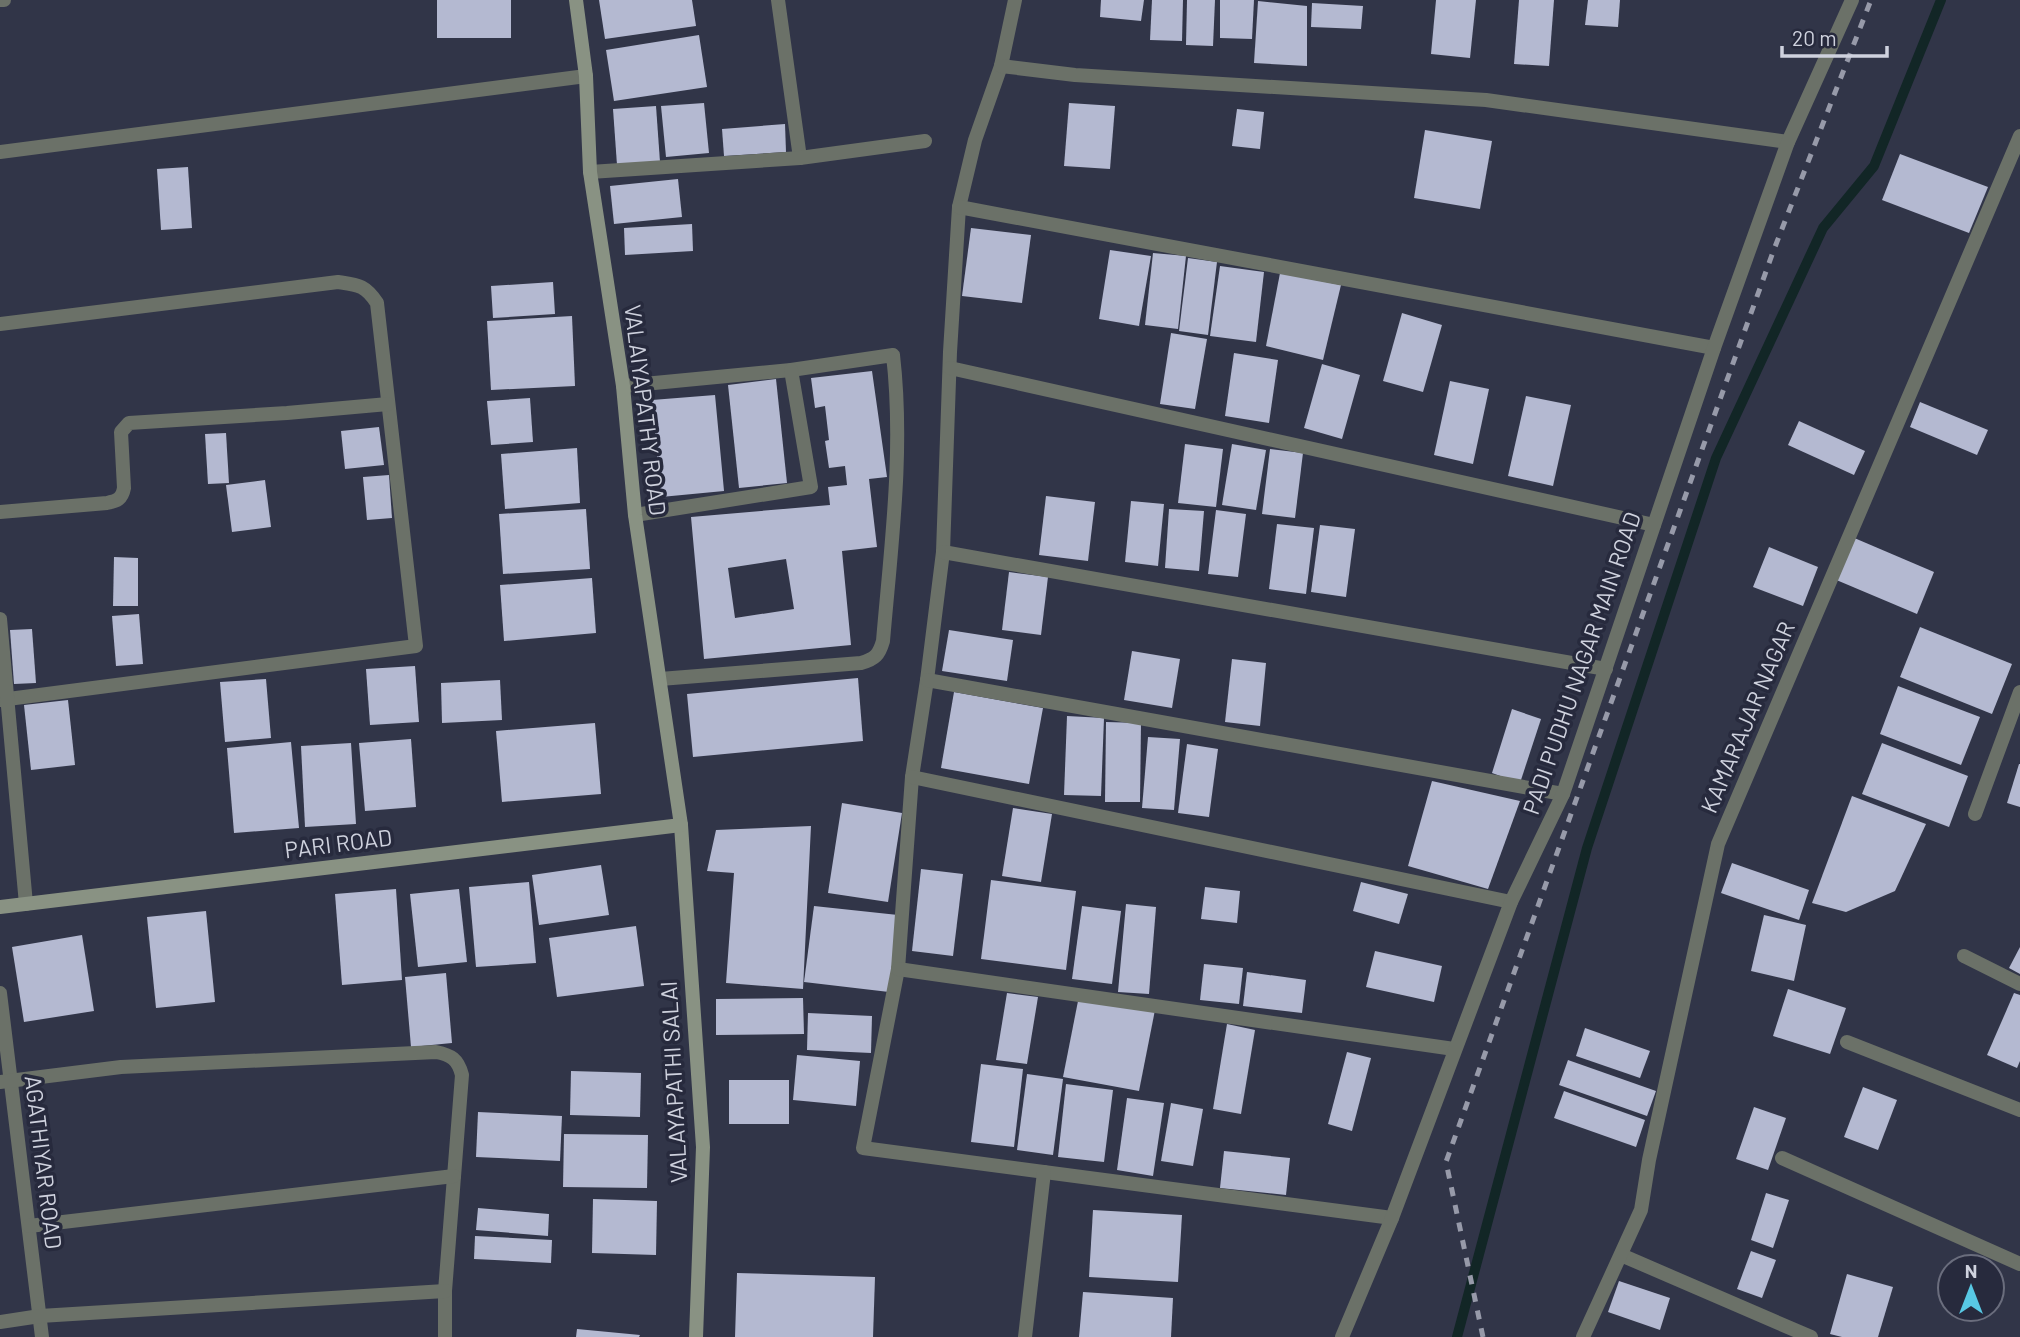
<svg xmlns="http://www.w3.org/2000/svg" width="2020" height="1337" font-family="Barlow,sans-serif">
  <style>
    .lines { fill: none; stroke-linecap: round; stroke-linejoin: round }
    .stream { stroke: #122626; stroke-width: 10 }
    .building { fill: #b4b9d1; fill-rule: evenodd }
    .street { stroke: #6b7168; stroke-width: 14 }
    .secondary { stroke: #899283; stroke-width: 14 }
    .rail { stroke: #979aa9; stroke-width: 5; stroke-dasharray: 9 9; stroke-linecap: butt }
    .labels { text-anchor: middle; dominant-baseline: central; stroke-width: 7; stroke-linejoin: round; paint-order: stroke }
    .street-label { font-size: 23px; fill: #cfd2de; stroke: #272a3d }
  </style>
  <rect width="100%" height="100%" fill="#313548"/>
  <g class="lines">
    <polyline class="stream" points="1457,1337 1587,848 1716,458 1823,228 1874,166 1941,0"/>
  </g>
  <g class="building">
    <rect x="437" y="0" width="74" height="38"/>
    <polygon points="599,0 692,0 696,26 605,39"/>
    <polygon points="1101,0 1144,0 1141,21 1100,17"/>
    <polygon points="1152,0 1183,0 1182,41 1150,40"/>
    <polygon points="1187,0 1215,0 1213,46 1186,45"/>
    <polygon points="1220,0 1254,0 1252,39 1220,38"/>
    <polygon points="1436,0 1476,0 1470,58 1431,54"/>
    <polygon points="1519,0 1554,0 1549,66 1514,64"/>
    <polygon points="1588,0 1620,0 1618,27 1585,25"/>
    <polygon points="1258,1 1307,6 1307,66 1254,63"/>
    <polygon points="1312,3 1363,6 1361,29 1311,27"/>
    <polygon points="699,35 707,87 614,101 606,50"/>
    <polygon points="704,103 709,153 666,157 661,106"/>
    <polygon points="1069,103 1115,106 1110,169 1064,166"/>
    <polygon points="656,106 660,162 617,165 613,109"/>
    <polygon points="1237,109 1264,112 1260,149 1232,146"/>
    <polygon points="785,124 786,152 724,156 722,129"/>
    <polygon points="1425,130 1492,141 1480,209 1414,198"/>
    <polygon points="1900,154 1988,187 1969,233 1882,200"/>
    <polygon points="188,167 192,228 161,230 157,169"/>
    <polygon points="678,179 682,217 614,224 610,186"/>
    <polygon points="692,224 693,251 625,255 624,228"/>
    <polygon points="971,228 1031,235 1022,303 962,296"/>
    <polygon points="1110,250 1151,256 1139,326 1099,319"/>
    <polygon points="1153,253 1186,256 1178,329 1145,325"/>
    <polygon points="1188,258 1217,262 1208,335 1179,331"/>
    <polygon points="1220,266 1264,272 1256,342 1210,336"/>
    <polygon points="1280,273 1341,285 1323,360 1266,346"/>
    <polygon points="553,282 555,314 493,318 491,286"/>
    <polygon points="1402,313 1442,325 1423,392 1383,381"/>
    <polygon points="572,316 575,386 491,390 487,321"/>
    <polygon points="1171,333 1207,339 1195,409 1160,404"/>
    <polygon points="1234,353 1278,360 1269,423 1225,416"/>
    <polygon points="1322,364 1360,375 1342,439 1304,428"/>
    <path d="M872,371L887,477L869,479L877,547L842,551L851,645L704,659L691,517L830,505L828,487L847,485L845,466L829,468L825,441L829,440L825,406L815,408L811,378ZM786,559L794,609L735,618L728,568Z"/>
    <polygon points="776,379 787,483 739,488 728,385"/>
    <polygon points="1450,381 1489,389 1473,464 1434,455"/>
    <polygon points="715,395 724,491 661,497 652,400"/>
    <polygon points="1526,396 1571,405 1553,486 1508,476"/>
    <polygon points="530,398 533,442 491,445 487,401"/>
    <polygon points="1920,402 1988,430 1977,455 1910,427"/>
    <polygon points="1799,421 1865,451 1854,475 1788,445"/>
    <polygon points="379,427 384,465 345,469 341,431"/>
    <polygon points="226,433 229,483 208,484 205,434"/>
    <polygon points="1185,444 1223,449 1216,507 1178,503"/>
    <polygon points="1232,444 1266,450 1256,510 1222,505"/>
    <polygon points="577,448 580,503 505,509 501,454"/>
    <polygon points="1270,449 1303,453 1295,518 1262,514"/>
    <polygon points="389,475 392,518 367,520 363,477"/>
    <polygon points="265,480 271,527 232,532 226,485"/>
    <polygon points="1046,496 1095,502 1088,561 1039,555"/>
    <polygon points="1131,501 1164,504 1158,566 1125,562"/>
    <polygon points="586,509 590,569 503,574 499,514"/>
    <polygon points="1169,509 1204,511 1199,571 1165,568"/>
    <polygon points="1216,510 1246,514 1238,577 1208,574"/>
    <polygon points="1277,524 1314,528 1306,594 1269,589"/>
    <polygon points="1320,525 1355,529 1346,597 1311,592"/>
    <polygon points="1852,537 1934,572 1917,614 1834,579"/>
    <polygon points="1769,547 1818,567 1803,606 1753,587"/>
    <polygon points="114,557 138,558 138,606 113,606"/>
    <polygon points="1009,572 1048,577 1041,635 1002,630"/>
    <polygon points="592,578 596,633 504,641 500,585"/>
    <polygon points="139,614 143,664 116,666 112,616"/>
    <polygon points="1920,627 2012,664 1992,714 1900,677"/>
    <polygon points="32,629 36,683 14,684 10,630"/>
    <polygon points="949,630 1013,640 1007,681 942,671"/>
    <polygon points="1132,651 1180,659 1172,708 1124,700"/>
    <polygon points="1232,659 1266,663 1260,726 1225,722"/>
    <polygon points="415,666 419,722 370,725 366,669"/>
    <polygon points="858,678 863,741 693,757 687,694"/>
    <polygon points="266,679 271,738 225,742 220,682"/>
    <polygon points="500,680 502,720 442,723 441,683"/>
    <polygon points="1898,686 1980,717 1961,765 1880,734"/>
    <polygon points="954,692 1043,708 1029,784 941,768"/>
    <polygon points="68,700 75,765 31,770 24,705"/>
    <polygon points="1512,709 1541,719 1520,783 1492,773"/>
    <polygon points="1067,716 1104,718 1101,796 1064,795"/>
    <polygon points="1106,722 1141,723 1140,802 1105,802"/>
    <polygon points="595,723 601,794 502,802 496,731"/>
    <polygon points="1148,737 1180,739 1174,810 1142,808"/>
    <polygon points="411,739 416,807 365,811 359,743"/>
    <polygon points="291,742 299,828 234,833 227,748"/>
    <polygon points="351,743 356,824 305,827 301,746"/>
    <polygon points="1882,743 1968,776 1949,827 1862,794"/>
    <polygon points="1187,744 1218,749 1209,817 1178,813"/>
    <polygon points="2019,764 2020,764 2020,807 2007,803"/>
    <polygon points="1432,781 1520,801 1488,889 1408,866"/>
    <polygon points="1852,796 1926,824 1895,891 1846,912 1812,903"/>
    <polygon points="842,803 902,813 888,902 828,893"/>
    <polygon points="1013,808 1052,814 1041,882 1002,876"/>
    <polygon points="811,826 803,989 726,983 734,873 707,871 716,830"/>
    <polygon points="1732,863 1809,890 1799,920 1721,893"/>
    <polygon points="601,865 609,915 539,925 532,875"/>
    <polygon points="921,869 963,874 953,956 912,951"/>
    <polygon points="991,880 1076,891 1066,970 981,959"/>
    <polygon points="529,882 536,963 476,967 469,887"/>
    <polygon points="1361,882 1408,894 1399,924 1353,911"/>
    <polygon points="1205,887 1240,891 1237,923 1201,919"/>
    <polygon points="396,889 402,980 342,985 335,894"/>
    <polygon points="459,889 467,962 418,967 410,894"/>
    <polygon points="1126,904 1156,907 1149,994 1118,992"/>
    <polygon points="814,906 898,915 889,992 804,982"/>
    <polygon points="1082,906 1121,911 1112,984 1072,979"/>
    <polygon points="206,911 215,1002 156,1008 147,917"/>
    <polygon points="1764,915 1806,925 1794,981 1751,971"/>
    <polygon points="636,926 644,986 557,997 549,938"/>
    <polygon points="82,935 94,1011 24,1022 12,947"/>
    <polygon points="2020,947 2020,974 2009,968"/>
    <polygon points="1375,951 1442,966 1434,1002 1366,987"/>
    <polygon points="1204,964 1243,968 1239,1004 1200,1000"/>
    <polygon points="1247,972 1306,980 1302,1013 1243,1006"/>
    <polygon points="446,973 452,1043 411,1047 405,977"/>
    <polygon points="1788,989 1846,1008 1830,1054 1773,1036"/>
    <polygon points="1007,993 1038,997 1027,1064 996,1060"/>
    <polygon points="2014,993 2020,995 2020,1061 2017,1068 1987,1055"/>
    <polygon points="1079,996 1155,1010 1139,1091 1063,1077"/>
    <polygon points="803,998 804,1034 716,1035 716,999"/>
    <polygon points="808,1013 872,1016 871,1053 807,1050"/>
    <polygon points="1227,1024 1255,1030 1241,1114 1213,1109"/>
    <polygon points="1585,1028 1650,1051 1640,1078 1576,1056"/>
    <polygon points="1347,1052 1371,1058 1352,1131 1328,1124"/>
    <polygon points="797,1055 860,1061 856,1106 793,1100"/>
    <polygon points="1568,1060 1656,1091 1647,1116 1559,1085"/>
    <polygon points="981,1064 1023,1069 1014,1147 971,1142"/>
    <polygon points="571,1071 641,1073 640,1117 570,1115"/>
    <polygon points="1027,1074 1063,1079 1053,1155 1017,1150"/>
    <rect x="729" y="1080" width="60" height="44"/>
    <polygon points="1066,1084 1113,1090 1104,1162 1058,1157"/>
    <polygon points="1863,1087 1897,1100 1878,1150 1844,1137"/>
    <polygon points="1564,1091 1645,1120 1636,1147 1554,1118"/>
    <polygon points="1127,1098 1164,1103 1153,1176 1117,1170"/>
    <polygon points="1171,1103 1203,1109 1193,1166 1161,1161"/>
    <polygon points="1754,1107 1786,1118 1768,1170 1736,1159"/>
    <polygon points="478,1112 562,1116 560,1161 476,1157"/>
    <polygon points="564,1134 648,1135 647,1188 563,1187"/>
    <polygon points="1224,1151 1290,1158 1286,1195 1220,1188"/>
    <polygon points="1766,1193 1789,1200 1773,1248 1751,1240"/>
    <polygon points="593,1199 657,1201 656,1255 592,1253"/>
    <polygon points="478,1208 549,1214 548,1236 476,1230"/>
    <polygon points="1093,1210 1182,1215 1178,1282 1089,1277"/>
    <polygon points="475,1236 552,1240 551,1263 474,1259"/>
    <polygon points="1751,1251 1776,1260 1762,1298 1737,1289"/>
    <polygon points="737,1273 875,1277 873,1337 735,1337"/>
    <polygon points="1847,1274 1893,1287 1878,1337 1842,1337 1830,1334"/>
    <polygon points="1619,1281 1670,1298 1660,1330 1608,1312"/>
    <polygon points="1083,1292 1173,1298 1171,1337 1079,1337"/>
    <polygon points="577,1329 640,1335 639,1337 576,1337"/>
  </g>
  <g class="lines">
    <g class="street">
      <polyline points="0,0 4,0"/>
      <polyline points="778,0 800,158"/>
      <polyline points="1015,0 1001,66 975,140 959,207 950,352 943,552 927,680 912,777 898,969 863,1148 1392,1218"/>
      <polyline points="1001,66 1075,75 1486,100 1788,142"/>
      <polyline points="0,152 586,76"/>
      <polyline points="590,172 800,158 925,141"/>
      <polyline points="959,207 1714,348"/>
      <path d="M0,324L338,282C358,285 365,285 377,303L416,646L0,700"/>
      <polyline points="950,368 1654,525"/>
      <path d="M623,386L791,370L893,355C904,450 891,546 883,641C879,655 875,659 861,663L660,679"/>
      <path d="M0,512L107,503C117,501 122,499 124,488L121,432L129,423L287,413L388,404"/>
      <polyline points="635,515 811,487 791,370"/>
      <polyline points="943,552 1606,669"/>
      <polyline points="0,619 26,904"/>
      <polyline points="927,680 1563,794"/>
      <polyline points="912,777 1511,902"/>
      <polyline points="1975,814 2020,692"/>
      <polyline points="1964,956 2020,984"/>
      <polyline points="898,969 1454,1049"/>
      <polyline points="0,993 42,1337"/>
      <polyline points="1847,1042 2020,1110"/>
      <path d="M0,1082L121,1067L436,1052C451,1055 458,1059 462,1075L445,1291V1337"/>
      <polyline points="1782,1158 2020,1264"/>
      <polyline points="29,1226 454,1176"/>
      <polyline points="1621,1255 1811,1337"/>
      <polyline points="0,1322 40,1316 445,1291"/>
      <polyline points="1025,1337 1044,1172"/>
      <polyline points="1342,1337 1392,1218 1511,902 1563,794 1714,348 1788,142 1852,0"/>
      <polyline points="1583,1337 1641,1210 1649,1160 1718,844 2020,136"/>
    </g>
    <g class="secondary">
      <polyline points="576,0 586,76 590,172 623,386 635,515 681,825 703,1147 696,1337"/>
      <polyline points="0,907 681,825"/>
    </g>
    <polyline class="rail" points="1483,1337 1446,1162 1773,252 1871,0"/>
  </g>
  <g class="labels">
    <g class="street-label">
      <text transform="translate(646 410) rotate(83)">VALAIYAPATHY ROAD</text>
      <text transform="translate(1581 663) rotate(-71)">PADI PUDHU NAGAR MAIN ROAD</text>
      <text transform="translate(1747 717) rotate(-67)">KAMARAJAR NAGAR</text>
      <text transform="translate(338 843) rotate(-7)">PARI ROAD</text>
      <text transform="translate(673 1082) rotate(-93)">VALAYAPATHI SALAI</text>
      <text transform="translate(44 1162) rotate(83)">AGATHIYAR ROAD</text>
    </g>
  </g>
  <g transform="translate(1971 1288)"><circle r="33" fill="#272a3d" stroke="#6a6d7d" stroke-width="2"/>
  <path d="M0-5L12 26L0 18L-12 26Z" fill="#58c8e4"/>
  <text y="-10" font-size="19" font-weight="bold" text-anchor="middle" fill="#cfd2de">N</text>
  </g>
  <path d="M1782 46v10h105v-10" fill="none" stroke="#cfd2de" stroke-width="3.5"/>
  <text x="1792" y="46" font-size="21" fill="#cfd2de" stroke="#272a3d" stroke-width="5" paint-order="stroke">20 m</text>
</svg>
